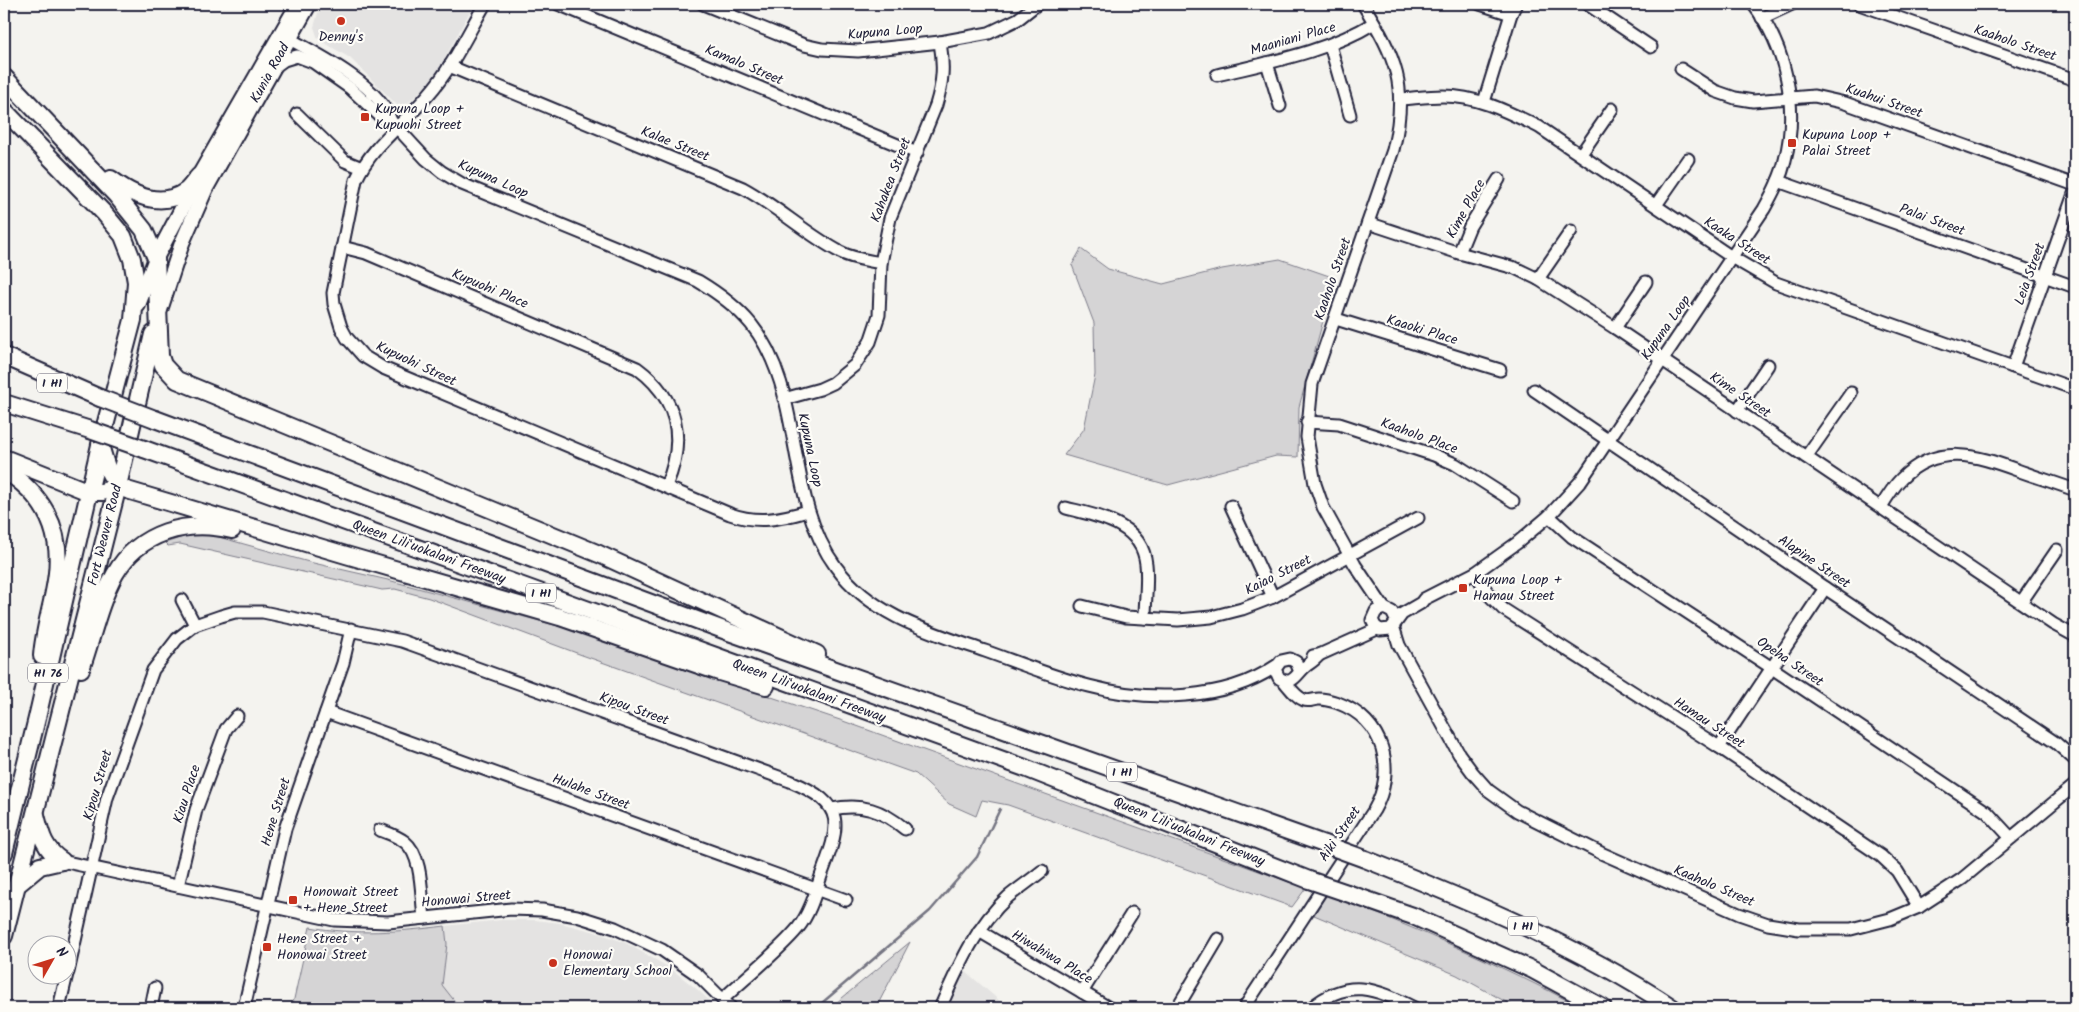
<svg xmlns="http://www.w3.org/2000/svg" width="2079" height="1012" font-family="Kalam,sans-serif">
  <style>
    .built { fill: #e4e3e2 }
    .green { fill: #d5d4d5; stroke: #7c7b88 }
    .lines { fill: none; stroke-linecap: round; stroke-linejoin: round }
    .stream { stroke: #757582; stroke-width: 2.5 }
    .minor-casing { stroke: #22223b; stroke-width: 15 }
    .major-casing { stroke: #22223b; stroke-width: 18 }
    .highway-casing { stroke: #22223b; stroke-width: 20 }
    .minor { stroke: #fdfcf7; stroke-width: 11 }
    .major { stroke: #fdfcf7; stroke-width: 14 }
    .highway { stroke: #fdfcf7; stroke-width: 16 }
    .highway-bridge-casing { stroke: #22223b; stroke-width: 20; stroke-linecap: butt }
    .highway-bridge { stroke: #fdfcf7; stroke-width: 16 }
    .poi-dot { fill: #c8321e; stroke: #fdfcf7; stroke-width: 2 }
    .labels { text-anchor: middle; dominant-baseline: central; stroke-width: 4.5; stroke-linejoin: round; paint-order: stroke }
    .shield { fill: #fdfcf7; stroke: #646373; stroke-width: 1 }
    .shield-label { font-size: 12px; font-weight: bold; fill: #22223b }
    .street-label { font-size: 14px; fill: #22223b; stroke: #fdfcf7 }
    .poi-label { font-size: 14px; fill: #22223b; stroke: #fdfcf7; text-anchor: start }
  </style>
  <rect width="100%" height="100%" fill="#f4f3ef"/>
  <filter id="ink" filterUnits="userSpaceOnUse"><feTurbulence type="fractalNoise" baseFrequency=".02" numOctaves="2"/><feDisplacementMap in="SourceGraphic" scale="10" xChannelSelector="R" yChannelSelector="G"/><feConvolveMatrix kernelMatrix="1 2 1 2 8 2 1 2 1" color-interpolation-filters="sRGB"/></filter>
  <g filter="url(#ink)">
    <g class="built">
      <polygon points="323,4 474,4 440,67 427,85 407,104 397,105 350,58 318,39 314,27 318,13"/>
      <polygon points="502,920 535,920 560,923 592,931 624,942 670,968 698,990 717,1008 460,1008 441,985 447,944 445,926"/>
      <polygon points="965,971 1008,1008 948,1008"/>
    </g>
    <g class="green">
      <polygon points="1081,249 1108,269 1163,284 1222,269 1280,259 1335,278 1299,407 1298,457 1276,456 1168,485 1064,455 1084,429 1095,375 1094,323 1072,265"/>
      <polygon points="199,535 215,536 309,562 388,580 569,629 843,721 1306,888 1292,907 1008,805 982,800 976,816 949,804 916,774 582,655 429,598 395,589 382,590 180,544 168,546 165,543 186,536"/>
      <path d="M1327,894C1414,927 1499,964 1582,1008H1517L1457,975L1314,915Z"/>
      <path d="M445,926L447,944L442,985L460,1008H292L310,927C355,935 399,932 445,926Z"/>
      <polygon points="910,942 876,1008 830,1008 836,1003"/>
    </g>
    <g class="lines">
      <polyline class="stream" points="816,1008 930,911 977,857 1000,809"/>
      <defs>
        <g id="minor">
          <path d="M485,4C467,35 452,68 428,95C404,124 372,145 356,180L333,293L334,304L341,327L347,338L363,356L383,368L730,514C758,524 780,519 808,511"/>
          <polyline points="558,4 917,153"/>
          <polyline points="703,4 804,45 822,49 858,51 940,42 989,33 1018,19 1037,4"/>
          <path d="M1363,4C1396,58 1409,86 1393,150L1312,384L1307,437L1315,484L1323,507L1355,565L1384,608"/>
          <polyline points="1480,4 1511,14"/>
          <polyline points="1587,4 1651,47"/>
          <polyline points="1859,4 2075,80"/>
          <polyline points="1762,18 1792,4"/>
          <path d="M282,35C315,53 378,83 391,121"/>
          <polyline points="1330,45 1350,115"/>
          <polyline points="1267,63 1280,106"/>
          <path d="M449,66L743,188C778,207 806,234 840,252C853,259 867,260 881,263"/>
          <path d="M273,68L284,60L297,56L313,62L350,88L381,117L391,121L426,159L442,172L462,184L698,281C718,293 736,306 751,324C806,393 783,495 836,567C872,616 930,632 985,651C1019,663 1053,677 1089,686C1148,702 1225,701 1276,666"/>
          <polyline points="1681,69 1715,91 1735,98 1753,101 1814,96 1845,103 2075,185"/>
          <path d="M1217,75C1270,62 1327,52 1374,23"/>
          <path d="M1401,99C1415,98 1429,96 1443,96C1478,96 1508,112 1539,127L1733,258L1776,283L2075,389"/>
          <polyline points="1484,102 1511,14 1516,4"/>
          <polyline points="297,114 345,161 362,168"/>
          <polyline points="1581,154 1612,109"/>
          <polyline points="1778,181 2075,287"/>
          <polyline points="1656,205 1688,159"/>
          <polyline points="1368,223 1459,253 1515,268 1538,279 1615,328 2053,624 2075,636"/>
          <path d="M342,247L366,253L637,368C679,399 686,440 666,486"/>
          <polyline points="1459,253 1470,226 1499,179"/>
          <polyline points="1538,279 1571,231"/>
          <polyline points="1336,319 1500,370"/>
          <polyline points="1615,328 1646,282"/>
          <polyline points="2013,367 2075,191"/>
          <polyline points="1534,390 1825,588 2056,743 2075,760"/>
          <path d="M784,399L820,389L833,383L855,365L870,342L879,315L881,263L890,218L936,105C943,82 944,66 940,42"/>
          <polyline points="1737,411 1768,365"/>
          <polyline points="1307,422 1339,424 1434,455 1455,464 1513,501"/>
          <polyline points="1806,457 1851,393"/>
          <polyline points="1231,506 1273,597"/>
          <path d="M1881,507C1887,497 1893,487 1901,479C1937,443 1976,455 2017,470C2036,477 2056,483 2075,490"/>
          <path d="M1066,508C1097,516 1142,523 1146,564C1148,581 1145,600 1145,618"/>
          <polyline points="1549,516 1572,537 1772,668 1987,812 2011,838"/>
          <polyline points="1475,573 1490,596 1503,609 1719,747 1881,856 1897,871 1919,907"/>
          <polyline points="182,600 195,625"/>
          <polyline points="2022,601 2057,550"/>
          <polyline points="1082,606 1126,617 1178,620 1211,617 1242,609 1273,597 1418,518"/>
          <path d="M1396,620L1392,612L1384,608L1376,611L1372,620L1375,626L1380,630L1391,629L1402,614L1421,603L1424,599L1475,573L1517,543L1549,516L1580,482L1764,209C1773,193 1781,178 1785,160C1799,107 1786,47 1753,4"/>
          <polyline points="1393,626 1399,645 1459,754 1473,773 1488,790 1517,811 1601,853 1739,914 1768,924 1799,929 1851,929 1890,919 1919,907 1962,879 2075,785"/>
          <polyline points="1313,656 1319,655 1377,629"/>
          <path d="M1300,672L1296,662L1290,659L1281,661L1275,669L1279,678C1293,687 1296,674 1306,666C1310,663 1315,660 1319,655"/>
          <polyline points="326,712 846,900"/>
          <polyline points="1719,747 1825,588"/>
          <path d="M832,809C862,803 882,810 905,829"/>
          <path d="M380,830C388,833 397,836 405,842C423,856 421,896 424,918"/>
          <polyline points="62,861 334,920 388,922 511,909 542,910 577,916 615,928 662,950 698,975 731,1008"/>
          <polyline points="178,886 196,810 226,729 237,716"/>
          <polyline points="979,931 1109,1008"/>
          <path d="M68,972L107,798L153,670L177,639L195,625L221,616L235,612H263L402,641L790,781C848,805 840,825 821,876C815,894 810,913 798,928C778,952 746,977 723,999"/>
          <polyline points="1082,992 1132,913"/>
          <polyline points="59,1008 67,974"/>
          <polyline points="151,1008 155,988"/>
          <polyline points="244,1008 285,829 343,663 351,629"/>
          <path d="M940,1008C958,968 975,927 1008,897C1019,888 1031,880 1042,871"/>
          <polyline points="1177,1008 1218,939"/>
          <path d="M1244,1008L1374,810C1397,770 1384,720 1338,703C1332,701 1325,699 1319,699C1314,699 1309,702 1304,700C1296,697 1290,688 1284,681"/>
          <path d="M1311,1008C1348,977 1375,988 1414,1008"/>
        </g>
        <g id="major">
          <polyline points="138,305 156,258 199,176 298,4"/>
          <polyline points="160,310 182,243 206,188 309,4"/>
        </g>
        <g id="highway">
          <polyline points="4,77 116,195 144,230 156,258 160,356 163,365 177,380 599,554 817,654"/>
          <polyline points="4,110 104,213 123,236 132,259 136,282 133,320 100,445 37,718 4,853"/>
          <path d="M111,179C132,195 161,209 186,191C191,187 195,180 199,176"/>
          <polyline points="4,356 100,398"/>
          <polyline points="4,403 90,430"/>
          <polyline points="155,419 729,632 1324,844"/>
          <path d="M100,445C106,464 108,481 127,490L346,555L560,617L716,671L766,686"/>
          <polyline points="144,449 1025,768 1309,880"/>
          <polyline points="4,458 89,492 102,492 118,486"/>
          <path d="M4,470C41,493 62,527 57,573C54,601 44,628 42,656"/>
          <path d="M81,669C92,638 99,603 115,574C139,532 187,519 232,530"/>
          <path d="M36,815C41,835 44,849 62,861"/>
          <path d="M1365,859C1471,901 1577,945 1673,1008"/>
          <polyline points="17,885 40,866 62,861"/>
          <polyline points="1347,893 1413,916 1533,970 1603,1008"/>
          <polyline points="4,936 118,486 153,334"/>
        </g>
      </defs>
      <use href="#minor" class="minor-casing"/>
      <use href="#major" class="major-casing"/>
      <use href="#highway" class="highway-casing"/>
      <use href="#minor" class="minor"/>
      <use href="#major" class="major"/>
      <use href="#highway" class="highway"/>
      <defs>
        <g id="highway-bridge">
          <polyline points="100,398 155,419"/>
          <polyline points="90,430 144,449"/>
          <polyline points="1324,844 1365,859"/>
          <polyline points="1309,880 1347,893"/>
        </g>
      </defs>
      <use href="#highway-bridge" class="highway-bridge-casing"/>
      <use href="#highway-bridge" class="highway-bridge"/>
    </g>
  </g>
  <g class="poi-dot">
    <circle cx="341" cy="21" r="5"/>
    <rect x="360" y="112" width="10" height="10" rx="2.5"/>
    <rect x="1787" y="138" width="10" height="10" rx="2.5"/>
    <rect x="1458" y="583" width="10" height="10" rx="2.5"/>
    <rect x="288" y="895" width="10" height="10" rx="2.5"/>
    <rect x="262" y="942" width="10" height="10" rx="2.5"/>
    <circle cx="553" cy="963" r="5"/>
  </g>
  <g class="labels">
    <g class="shield">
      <rect x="37" y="373.5" width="30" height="19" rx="4"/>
      <rect x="526" y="583.5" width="30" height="19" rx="4"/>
      <rect x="28" y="663.5" width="40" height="19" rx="4"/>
      <rect x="1107" y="762.5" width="30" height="19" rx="4"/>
      <rect x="1508" y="916.5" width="30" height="19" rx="4"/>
    </g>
    <g class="shield-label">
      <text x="52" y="383">I H1</text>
      <text x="541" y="593">I H1</text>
      <text x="48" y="673">HI 76</text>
      <text x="1122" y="772">I H1</text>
      <text x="1523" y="926">I H1</text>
    </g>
    <g class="street-label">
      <text transform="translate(885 32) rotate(-5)">Kupuna Loop</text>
      <text transform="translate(1293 39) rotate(-16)">Maaniani Place</text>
      <text transform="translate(2015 43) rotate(19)">Kaaholo Street</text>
      <text transform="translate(744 65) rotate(23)">Kamalo Street</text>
      <text transform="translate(270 73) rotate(-61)">Kunia Road</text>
      <text transform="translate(1884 101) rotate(19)">Kuahui Street</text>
      <text transform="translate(675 144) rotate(22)">Kalae Street</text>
      <text transform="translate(493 179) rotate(24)">Kupuna Loop</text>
      <text transform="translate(891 180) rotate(-69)">Kahakea Street</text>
      <text transform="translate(1466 209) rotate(-61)">Kime Place</text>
      <text transform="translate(1932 220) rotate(20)">Palai Street</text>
      <text transform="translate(1737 241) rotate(33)">Kaaka Street</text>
      <text transform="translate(2030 274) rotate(-70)">Leia Street</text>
      <text transform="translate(1333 279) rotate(-71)">Kaaholo Street</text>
      <text transform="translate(490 289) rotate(23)">Kupuohi Place</text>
      <text transform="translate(1666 328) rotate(-55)">Kupuna Loop</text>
      <text transform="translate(1422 330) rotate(17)">Kaaoki Place</text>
      <text transform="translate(416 364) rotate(25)">Kupuohi Street</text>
      <text transform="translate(1740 395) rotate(34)">Kime Street</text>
      <text transform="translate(1419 436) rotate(20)">Kaaholo Place</text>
      <text transform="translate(810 450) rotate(78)">Kupuna Loop</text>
      <text transform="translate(105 535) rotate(-76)">Fort Weaver Road</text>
      <text transform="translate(429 552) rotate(20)">Queen Liliʻuokalani Freeway</text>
      <text transform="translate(1814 562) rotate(34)">Alapine Street</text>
      <text transform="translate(1278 575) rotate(-27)">Kaiao Street</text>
      <text transform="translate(1790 662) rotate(34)">Opeha Street</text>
      <text transform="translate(809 691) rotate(20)">Queen Liliʻuokalani Freeway</text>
      <text transform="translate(634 709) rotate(20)">Kipou Street</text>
      <text transform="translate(1709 723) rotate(33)">Hamau Street</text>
      <text transform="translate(98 785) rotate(-74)">Kipou Street</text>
      <text transform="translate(591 792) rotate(20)">Hulahe Street</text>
      <text transform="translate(187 794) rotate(-72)">Kiau Place</text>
      <text transform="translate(276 812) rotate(-73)">Hene Street</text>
      <text transform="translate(1189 832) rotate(22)">Queen Liliʻuokalani Freeway</text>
      <text transform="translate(1340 834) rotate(-56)">Aiki Street</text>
      <text transform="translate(1714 886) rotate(23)">Kaaholo Street</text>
      <text transform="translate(466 899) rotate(-5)">Honowai Street</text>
      <text transform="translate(1052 957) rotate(31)">Hiwahiwa Place</text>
    </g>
    <g class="poi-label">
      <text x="341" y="37" text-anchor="middle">Denny's</text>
      <text x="375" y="109">Kupuna Loop +<tspan x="375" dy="16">Kupuohi Street</tspan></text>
      <text x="1802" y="135">Kupuna Loop +<tspan x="1802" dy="16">Palai Street</tspan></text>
      <text x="1473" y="580">Kupuna Loop +<tspan x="1473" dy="16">Hamau Street</tspan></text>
      <text x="303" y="892">Honowait Street<tspan x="303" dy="16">+ Hene Street</tspan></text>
      <text x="277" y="939">Hene Street +<tspan x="277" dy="16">Honowai Street</tspan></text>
      <text x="563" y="955">Honowai<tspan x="563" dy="16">Elementary School</tspan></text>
    </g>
  </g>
  <rect width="2079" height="1012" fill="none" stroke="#fdfcf7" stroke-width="20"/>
  <rect x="10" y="10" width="2059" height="992" fill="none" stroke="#22223b" stroke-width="2" filter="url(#ink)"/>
  <g transform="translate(52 960) rotate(51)"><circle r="24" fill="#fdfcf7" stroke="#a5a5ac"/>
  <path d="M0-4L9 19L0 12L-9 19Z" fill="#c8321e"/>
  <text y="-8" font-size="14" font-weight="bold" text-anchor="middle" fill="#22223b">N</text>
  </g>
</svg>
